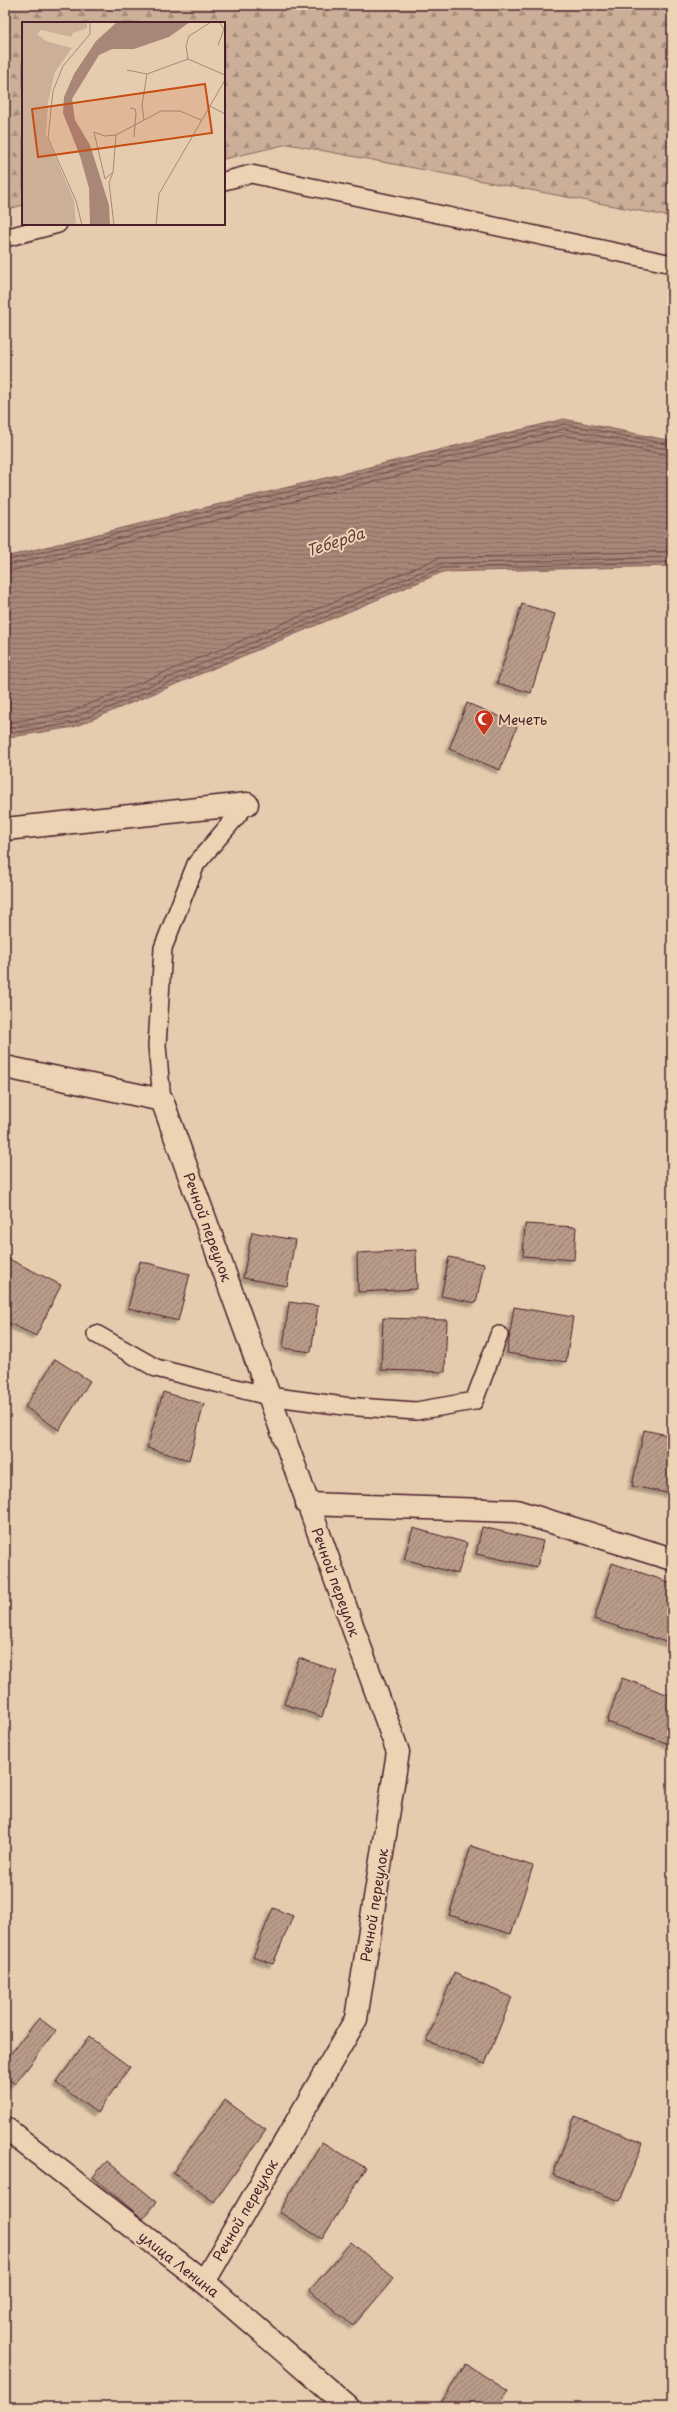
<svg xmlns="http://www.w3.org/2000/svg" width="677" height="2412" font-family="'Playpen Sans',sans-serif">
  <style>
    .forest { fill: url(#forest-firs); stroke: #8a6762 }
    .water { fill: url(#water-rules); stroke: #825d5a }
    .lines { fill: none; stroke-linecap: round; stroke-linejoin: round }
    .shore { stroke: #70494a; stroke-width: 1 }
    .building { fill: url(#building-hatch); stroke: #4a1f2b; filter: url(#shadow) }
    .lane-casing { stroke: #4a1f2b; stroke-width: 20 }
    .street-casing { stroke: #4a1f2b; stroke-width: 25 }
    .secondary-casing { stroke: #4a1f2b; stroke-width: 25 }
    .lane { stroke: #ebd3b3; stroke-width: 17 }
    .street { stroke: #ebd3b3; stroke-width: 22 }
    .secondary { stroke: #ebd3b3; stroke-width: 22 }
    .labels { text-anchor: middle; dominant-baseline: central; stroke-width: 4; stroke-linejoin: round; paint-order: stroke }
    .poi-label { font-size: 14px; fill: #4a1f2b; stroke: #ebd3b3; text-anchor: start }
    .street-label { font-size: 14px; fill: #4a1f2b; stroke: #ebd3b3 }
    .water-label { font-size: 15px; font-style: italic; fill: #62393e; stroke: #ebd3b3 }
    .inset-road { fill: none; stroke: #a7877a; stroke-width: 1 }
    .view { fill: #c84d12; fill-opacity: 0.15; stroke: #c84d12; stroke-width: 2 }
    .inset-edge { fill: none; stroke: #4a1f2b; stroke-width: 2 }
  </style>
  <defs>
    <pattern id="forest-firs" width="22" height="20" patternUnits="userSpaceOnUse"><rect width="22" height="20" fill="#cbaf98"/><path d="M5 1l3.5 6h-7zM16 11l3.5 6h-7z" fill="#a78e7c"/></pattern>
    <pattern id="water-rules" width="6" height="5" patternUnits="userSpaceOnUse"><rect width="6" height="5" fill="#a88779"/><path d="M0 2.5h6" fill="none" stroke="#8b6e63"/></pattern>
    <pattern id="building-hatch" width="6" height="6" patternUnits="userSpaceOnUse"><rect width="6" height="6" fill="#b99b89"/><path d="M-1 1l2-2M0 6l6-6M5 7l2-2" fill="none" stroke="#987e70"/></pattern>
    <filter id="shadow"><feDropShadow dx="-3.5" dy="3.5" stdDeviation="1" flood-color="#0004"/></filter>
  </defs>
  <rect width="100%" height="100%" fill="#e5ccae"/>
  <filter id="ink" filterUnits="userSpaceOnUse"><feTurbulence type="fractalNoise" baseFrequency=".025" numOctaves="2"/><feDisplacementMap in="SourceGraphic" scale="8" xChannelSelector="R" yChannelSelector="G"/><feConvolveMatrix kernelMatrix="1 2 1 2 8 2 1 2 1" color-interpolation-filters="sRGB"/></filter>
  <g filter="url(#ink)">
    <polygon class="forest" points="5,5 672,5 672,217 288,144 224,159 224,23 23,23 23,205 5,210"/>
    <polygon class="water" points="564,419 672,441 672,566 443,572 74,727 5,738 5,557"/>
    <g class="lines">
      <g class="shore">
        <polyline points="5,561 564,424 672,445"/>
        <polyline points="5,566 564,429 672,450"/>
        <polyline points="5,572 564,435 672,456"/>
        <polyline points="5,723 70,712 439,558 672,551"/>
        <polyline points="5,729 72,718 440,564 672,557"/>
        <polyline points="5,734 73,723 442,568 672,562"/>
      </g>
    </g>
    <g class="building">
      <polygon points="522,604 555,614 531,693 497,683"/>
      <polygon points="467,703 518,724 500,770 449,749"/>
      <polygon points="525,1224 576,1227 574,1260 523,1256"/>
      <polygon points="252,1232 295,1240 287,1286 243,1278"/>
      <polygon points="416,1250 417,1289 358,1292 357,1253"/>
      <polygon points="5,1257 61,1285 36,1336 5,1321"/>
      <polygon points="449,1257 484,1264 476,1303 441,1296"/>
      <polygon points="140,1261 190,1274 178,1321 128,1308"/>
      <polygon points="289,1302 318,1306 311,1352 283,1348"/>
      <polygon points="514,1307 573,1317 566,1362 507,1353"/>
      <polygon points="383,1318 447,1320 445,1372 381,1370"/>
      <polygon points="55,1359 90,1381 59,1430 25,1407"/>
      <polygon points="163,1392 204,1404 189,1460 147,1448"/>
      <polygon points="644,1430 672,1436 672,1494 632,1486"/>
      <polygon points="482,1527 543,1541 537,1567 476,1554"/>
      <polygon points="413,1528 467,1543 458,1574 404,1559"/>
      <polygon points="612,1563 672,1583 672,1644 594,1619"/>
      <polygon points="299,1658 337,1671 322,1717 284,1704"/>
      <polygon points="622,1678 672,1696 672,1737 669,1744 607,1722"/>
      <polygon points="471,1846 533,1866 511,1934 449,1915"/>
      <polygon points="273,1908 293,1916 273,1964 253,1957"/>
      <polygon points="454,1973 512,1997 485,2064 427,2041"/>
      <polygon points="39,2018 56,2031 15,2084 5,2076 5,2061"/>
      <polygon points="89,2037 130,2067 97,2113 56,2083"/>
      <polygon points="225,2100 266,2130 214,2202 173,2172"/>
      <polygon points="575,2116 643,2143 620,2201 553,2175"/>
      <polygon points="322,2142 366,2168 322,2239 279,2212"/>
      <polygon points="107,2161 157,2202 143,2219 93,2177"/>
      <polygon points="351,2242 394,2278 353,2326 310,2290"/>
      <polygon points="466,2364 508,2391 498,2407 438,2407"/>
    </g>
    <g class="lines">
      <defs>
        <g id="lane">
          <polyline points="224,181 251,174 672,264"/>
          <polyline points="5,238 58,224"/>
          <polyline points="162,1100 157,1046 163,948 196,864 247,804"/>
          <polyline points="96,1334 156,1368 268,1396 344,1406 416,1411 474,1401 499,1335"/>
        </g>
        <g id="street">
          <polyline points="5,829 247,804"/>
          <polyline points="5,1067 162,1100 398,1752 356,2019 204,2282"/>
          <polyline points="307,1504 516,1511 672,1559"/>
        </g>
        <polyline id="secondary" points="5,2128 204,2282 348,2407"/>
      </defs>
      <use href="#lane" class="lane-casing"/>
      <use href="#street" class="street-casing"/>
      <use href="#secondary" class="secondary-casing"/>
      <use href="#lane" class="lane"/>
      <use href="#street" class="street"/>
      <use href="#secondary" class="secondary"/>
    </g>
  </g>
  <defs>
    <symbol id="mosque-pin" viewBox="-11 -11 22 30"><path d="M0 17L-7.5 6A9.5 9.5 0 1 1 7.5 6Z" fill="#c8321e" stroke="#ebd3b3"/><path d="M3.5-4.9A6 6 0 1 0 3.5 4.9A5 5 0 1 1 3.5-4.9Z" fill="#fff"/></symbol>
  </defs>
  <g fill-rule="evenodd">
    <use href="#mosque-pin" x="473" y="708" width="22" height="30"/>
  </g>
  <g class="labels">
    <g class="poi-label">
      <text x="498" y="719">Мечеть</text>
    </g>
    <g class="street-label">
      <text transform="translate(208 1227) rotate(70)">Речной переулок</text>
      <text transform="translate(336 1582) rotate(70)">Речной переулок</text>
      <text transform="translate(374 1905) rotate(-81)">Речной переулок</text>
      <text transform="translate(245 2210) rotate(-60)">Речной переулок</text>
      <text transform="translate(179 2264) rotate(38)">улица Ленина</text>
    </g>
    <g class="water-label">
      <text transform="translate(335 541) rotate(-18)">Теберда</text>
    </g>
  </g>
  <g transform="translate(22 22)">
    <rect width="203" height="203" fill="#e5ccae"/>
    <path d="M0,0H65V6L51,11L49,15L19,8L15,12L24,19L50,26L33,50L26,80L24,113L52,179L54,203H0Z" fill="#cbaf98"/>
    <path d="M95,0H168L147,15L112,27H90L77,33L50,77L53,98L68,123L87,183L88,203H68L67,166L58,134L41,91L42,75L52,52L74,19Z" fill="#a88779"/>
    <path class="inset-road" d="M196,23L202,7L197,0M166,37L203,53M105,48L125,52M188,84L203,92M108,86L113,87L114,91L112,115M122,98L120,83L125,52L166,37L164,24L167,14L189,0M72,110L83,157L90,151M72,110L83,114L94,113M60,203L54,179L26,116L31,69L41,44L68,12V0M92,203L87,161L91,150L94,113L139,89H158L179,98M134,203L137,172L203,58"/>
    <path class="view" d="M183,62L190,111L16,135L10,87Z"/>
    <rect width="203" height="203" class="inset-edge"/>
  </g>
  <rect width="677" height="2412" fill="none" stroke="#ebd3b3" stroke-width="20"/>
  <rect x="10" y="10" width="657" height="2392" fill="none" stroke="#4a1f2b" stroke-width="1.5" filter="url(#ink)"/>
</svg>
